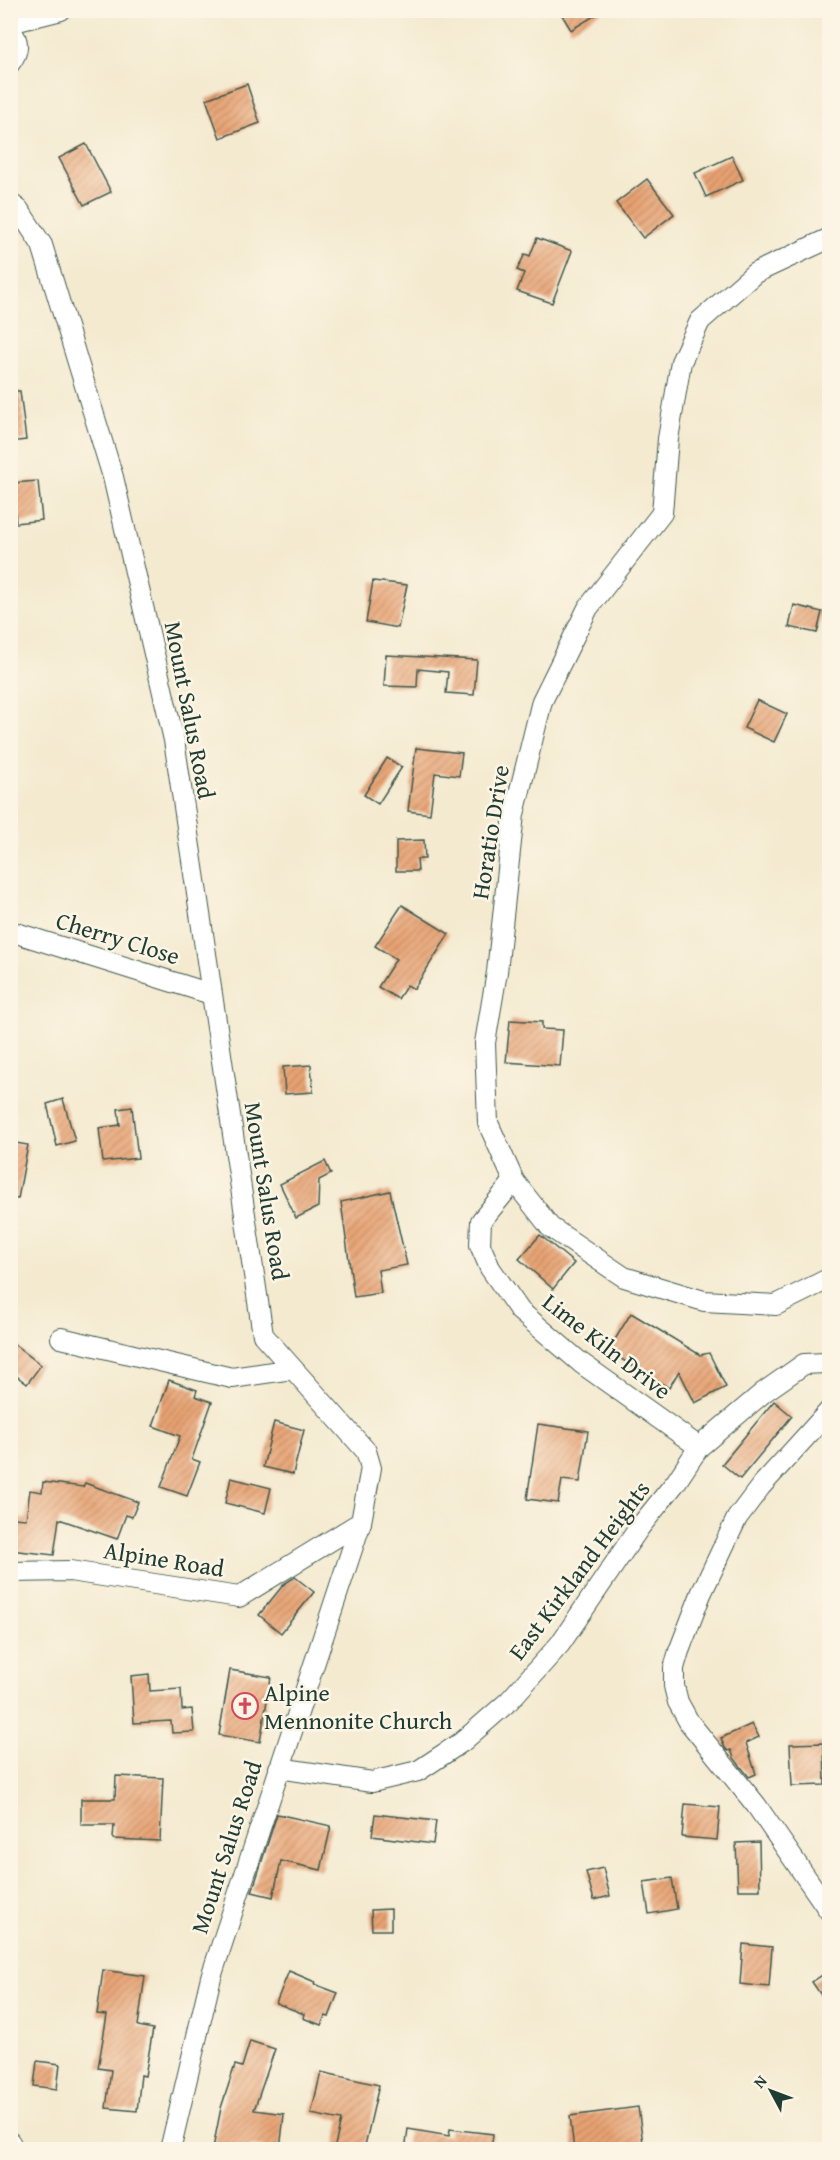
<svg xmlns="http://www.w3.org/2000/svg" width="840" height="2160" font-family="'Gentium Book Plus',serif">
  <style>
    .building { fill: url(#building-hatch) }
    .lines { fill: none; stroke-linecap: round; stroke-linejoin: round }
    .minor-casing { stroke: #3f574b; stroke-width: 22 }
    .minor { stroke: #fff; stroke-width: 20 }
    .labels { text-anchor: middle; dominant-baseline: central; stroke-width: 5; stroke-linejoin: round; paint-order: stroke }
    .street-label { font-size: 24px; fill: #1f3d34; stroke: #fcf5e5 }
    .poi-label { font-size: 24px; fill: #1f3d34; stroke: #fcf5e5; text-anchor: start }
  </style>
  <defs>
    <pattern id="building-hatch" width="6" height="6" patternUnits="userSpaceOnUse" patternTransform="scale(1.5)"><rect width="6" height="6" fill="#e8a272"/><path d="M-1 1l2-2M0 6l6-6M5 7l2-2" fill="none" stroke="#bb855e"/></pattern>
  </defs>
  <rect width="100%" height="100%" fill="#fcf5e5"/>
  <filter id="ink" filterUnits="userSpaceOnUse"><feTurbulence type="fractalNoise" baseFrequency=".0167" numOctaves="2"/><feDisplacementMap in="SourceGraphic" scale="12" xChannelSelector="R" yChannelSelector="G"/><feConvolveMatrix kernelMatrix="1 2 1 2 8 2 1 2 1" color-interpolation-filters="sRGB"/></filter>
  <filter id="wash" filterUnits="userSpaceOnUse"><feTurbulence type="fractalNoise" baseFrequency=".008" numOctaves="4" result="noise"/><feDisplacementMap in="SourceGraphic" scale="24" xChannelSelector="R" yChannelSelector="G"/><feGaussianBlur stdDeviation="1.35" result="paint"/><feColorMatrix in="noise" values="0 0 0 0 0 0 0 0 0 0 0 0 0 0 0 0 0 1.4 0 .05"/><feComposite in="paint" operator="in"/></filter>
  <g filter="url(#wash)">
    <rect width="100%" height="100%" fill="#f4ead0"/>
    <g id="blocks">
      <g class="building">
        <polygon points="559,10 604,10 571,30"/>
        <polygon points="247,84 260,123 220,138 206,99"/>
        <polygon points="86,144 111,192 84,205 59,158"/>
        <polygon points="732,156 743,180 706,197 695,173"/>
        <polygon points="647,179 674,214 643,238 616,203"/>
        <polygon points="537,238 572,251 552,303 517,291 524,273 517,270 525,254 530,256"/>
        <polygon points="10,391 20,391 26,440 10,442"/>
        <polygon points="38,481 42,520 16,523 12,483"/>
        <polygon points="373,581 407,585 398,628 366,622"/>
        <polygon points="794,605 822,612 817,633 789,627"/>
        <polygon points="386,655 477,660 474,695 446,693 448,672 418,669 417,687 384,686"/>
        <polygon points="757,700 787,714 774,742 744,728"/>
        <polygon points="416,748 462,753 459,776 435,773 430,814 408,811"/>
        <polygon points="387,758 402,767 378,804 364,795"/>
        <polygon points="424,840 425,859 417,859 418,871 396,871 396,841"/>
        <polygon points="402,905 449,934 414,989 407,985 398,999 378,987 396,959 375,946"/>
        <polygon points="510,1020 542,1022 542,1029 563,1030 560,1066 506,1062"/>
        <polygon points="311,1065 313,1092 285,1094 283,1067"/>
        <polygon points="63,1099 75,1141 57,1146 47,1104"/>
        <polygon points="132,1107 138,1158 103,1162 99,1128 120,1125 118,1109"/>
        <polygon points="10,1142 28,1145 18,1199 10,1198"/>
        <polygon points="325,1161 331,1174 319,1180 318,1207 296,1218 280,1184"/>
        <polygon points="390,1191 407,1265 378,1270 381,1293 354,1297 341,1202"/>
        <polygon points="540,1235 574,1263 553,1289 519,1259"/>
        <polygon points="631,1313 700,1355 709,1353 726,1387 695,1403 679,1371 669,1388 608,1351"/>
        <polygon points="10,1341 41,1365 27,1384 10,1371"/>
        <polygon points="169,1380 197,1390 195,1396 212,1402 192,1459 200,1462 187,1496 161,1487 180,1436 153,1426"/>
        <polygon points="774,1401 792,1416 740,1479 722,1464"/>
        <polygon points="274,1422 304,1430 293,1474 263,1467"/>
        <polygon points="538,1424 588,1431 580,1482 562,1480 558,1503 527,1499"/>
        <polygon points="231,1478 271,1488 265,1513 225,1503"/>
        <polygon points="43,1482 83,1487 85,1483 138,1502 132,1517 126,1515 117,1539 59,1519 54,1555 10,1550 13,1518 26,1519 30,1490 42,1492"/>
        <polygon points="295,1577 314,1592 281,1633 259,1615 284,1584"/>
        <polygon points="230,1670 271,1677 260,1742 219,1735"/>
        <polygon points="149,1674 150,1691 181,1689 182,1710 192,1709 194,1732 172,1733 171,1721 134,1723 131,1676"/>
        <polygon points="752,1724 759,1737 746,1743 756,1774 749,1777 734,1758 731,1750 728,1751 725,1748 721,1738"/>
        <polygon points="824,1743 825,1785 792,1786 790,1744"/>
        <polygon points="116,1776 163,1778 160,1841 113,1839 114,1825 81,1825 81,1799 115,1799"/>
        <polygon points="685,1804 720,1807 717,1840 682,1837"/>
        <polygon points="277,1814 331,1826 321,1870 281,1861 273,1897 252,1892"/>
        <polygon points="375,1814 436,1821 433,1844 372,1836"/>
        <polygon points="759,1842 760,1890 738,1890 736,1843"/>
        <polygon points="603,1868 610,1896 594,1900 586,1872"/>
        <polygon points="672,1878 677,1909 649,1914 644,1882"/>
        <polygon points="391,1909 391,1930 372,1930 371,1910"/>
        <polygon points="743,1944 772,1947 769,1987 740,1984"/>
        <polygon points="103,1970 145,1976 138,2026 153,2029 145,2076 141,2075 137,2111 106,2108 111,2070 98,2068 107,2015 97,2014"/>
        <polygon points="830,1970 830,2008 812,1982"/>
        <polygon points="289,1971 315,1982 314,1984 338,1993 329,2017 325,2016 321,2025 303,2018 304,2014 276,2003"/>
        <polygon points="250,2041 275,2049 254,2110 284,2114 280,2150 249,2146 248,2150 213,2148 221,2108 235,2065 242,2067"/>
        <polygon points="37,2061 60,2064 57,2089 34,2086"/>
        <polygon points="321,2072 379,2085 364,2150 334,2150 341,2120 311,2114"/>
        <polygon points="638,2107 644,2150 574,2150 570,2116"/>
        <polygon points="408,2129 449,2136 450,2129 493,2134 491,2150 405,2150"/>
      </g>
    </g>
  </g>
  <g filter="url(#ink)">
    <use href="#blocks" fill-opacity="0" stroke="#3f574b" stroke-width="1.5"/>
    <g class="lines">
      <defs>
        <g id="minor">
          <polyline points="10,23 61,10"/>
          <path d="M10,30C20,40 19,52 10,63"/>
          <polyline points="10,203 19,210 42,245 113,477 174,740 263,1335 366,1451 371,1468 361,1522 211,1977 170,2150"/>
          <polyline points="830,238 755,273 700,321 681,362 668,439 662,513 588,608 542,701 514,814 497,972 485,1043 488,1123 514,1181 550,1227 624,1277 704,1301 776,1305 830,1278"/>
          <polyline points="10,931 211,994"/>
          <polyline points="514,1181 481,1221 480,1245 490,1268 520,1311 581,1363 699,1447"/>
          <polyline points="61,1338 232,1378 292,1369"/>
          <polyline points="830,1410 761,1486 737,1518 701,1594 679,1651 674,1668 674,1686 678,1702 689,1722 756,1805 830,1912"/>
          <polyline points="10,1572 70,1571 239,1597 361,1522"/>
          <polyline points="279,1768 372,1782 418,1771 462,1742 509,1701 560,1644 639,1528 676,1482 699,1447 764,1392 804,1364 826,1363 830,1366"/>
          <polyline points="10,2142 13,2150"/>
        </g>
      </defs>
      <use href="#minor" class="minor-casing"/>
      <use href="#minor" class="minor"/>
    </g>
  </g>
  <defs>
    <symbol id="church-ring" viewBox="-11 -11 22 22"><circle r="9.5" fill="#fcf5e5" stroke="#d1495b" stroke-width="1.5"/><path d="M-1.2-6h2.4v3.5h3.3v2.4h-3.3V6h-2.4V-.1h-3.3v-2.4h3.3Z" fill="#d1495b"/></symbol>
  </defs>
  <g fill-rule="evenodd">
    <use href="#church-ring" x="230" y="1691" width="30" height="30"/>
  </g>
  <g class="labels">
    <g class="street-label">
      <text transform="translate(190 710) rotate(79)">Mount Salus Road</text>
      <text transform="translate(490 832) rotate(-81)">Horatio Drive</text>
      <text transform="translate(118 938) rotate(17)">Cherry Close</text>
      <text transform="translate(267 1191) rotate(81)">Mount Salus Road</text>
      <text transform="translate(607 1346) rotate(38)">Lime Kiln Drive</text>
      <text transform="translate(164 1559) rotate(9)">Alpine Road</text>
      <text transform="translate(579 1570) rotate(-53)">East Kirkland Heights</text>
      <text transform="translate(226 1847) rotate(-72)">Mount Salus Road</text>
    </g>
    <g class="poi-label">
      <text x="264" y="1692">Alpine<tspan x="264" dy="28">Mennonite Church</tspan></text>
    </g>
  </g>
  <rect width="840" height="2160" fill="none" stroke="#fcf5e5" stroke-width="36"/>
  <g transform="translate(771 2091) rotate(311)" stroke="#fcf5e5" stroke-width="4.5" paint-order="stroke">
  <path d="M0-4.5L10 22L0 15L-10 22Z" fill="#1f3d34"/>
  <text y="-9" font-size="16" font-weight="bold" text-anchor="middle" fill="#1f3d34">N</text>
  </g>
</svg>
